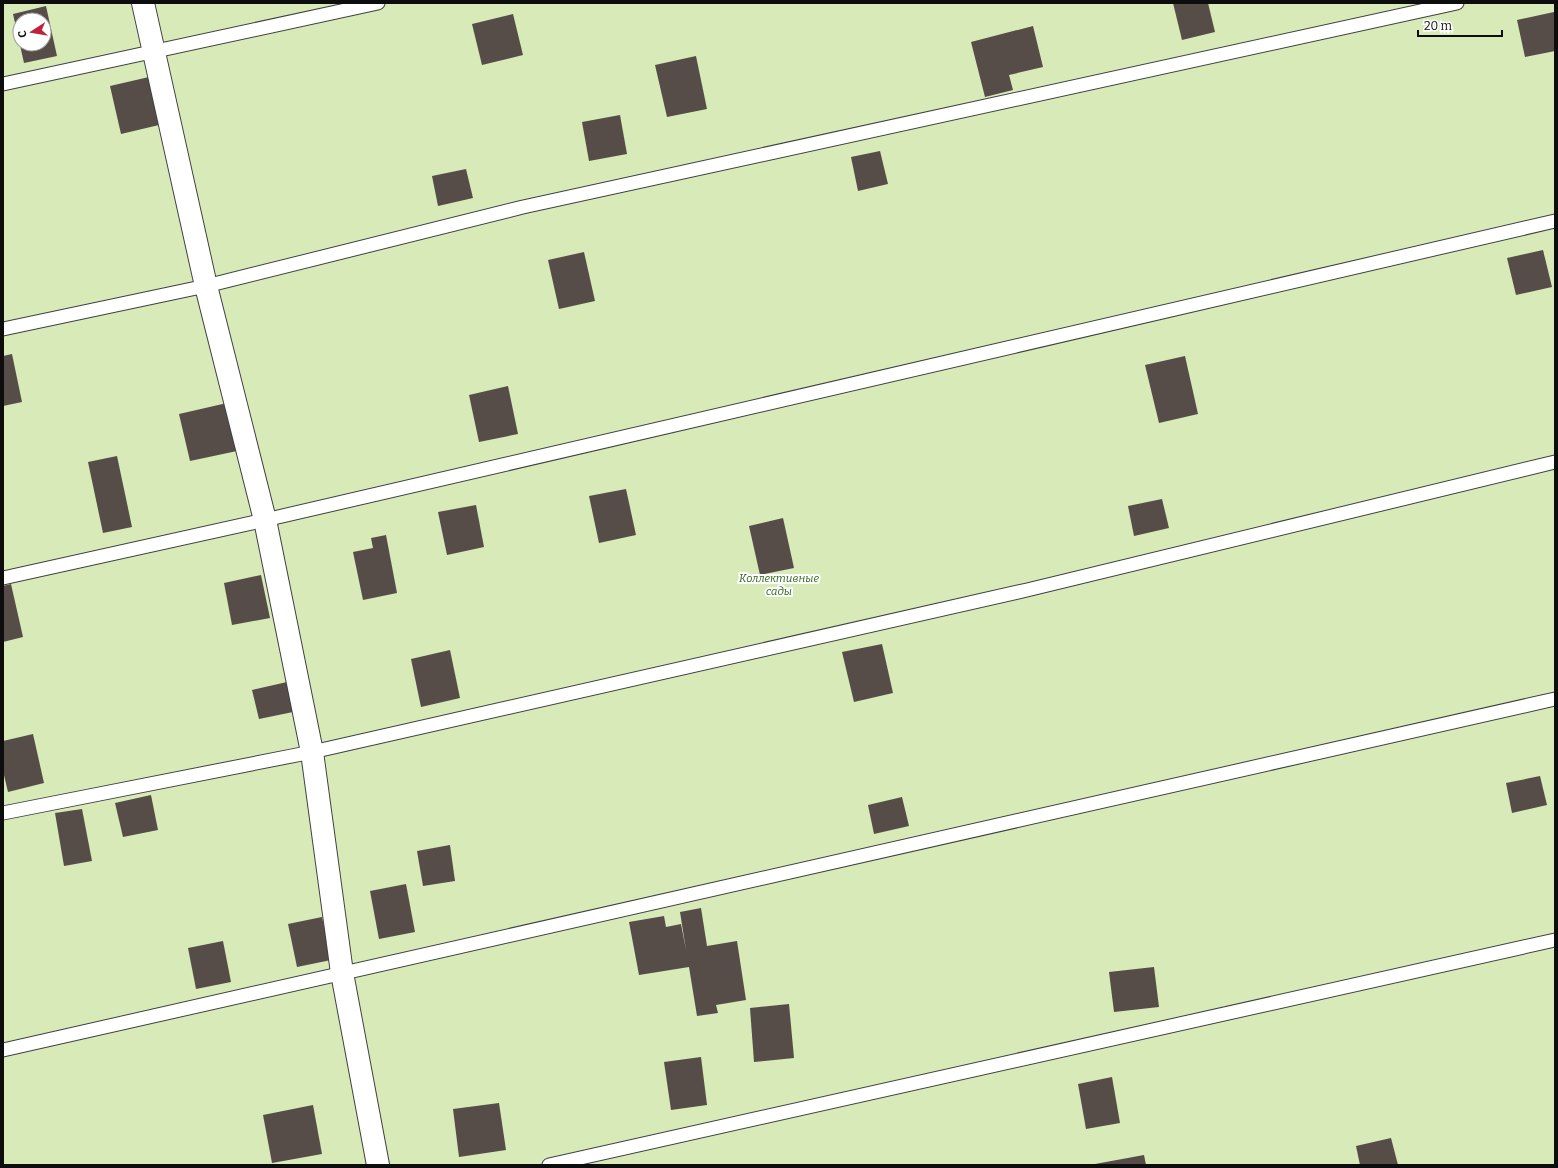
<svg xmlns="http://www.w3.org/2000/svg" width="1558" height="1168" font-family="Bitter,serif">
  <style>
    .green { fill: #d7eab7; fill-rule: evenodd }
    .building { fill: #564d49; fill-rule: evenodd }
    .lines { fill: none; stroke-linecap: round; stroke-linejoin: round }
    .lane-casing { stroke: #404040; stroke-width: 15 }
    .street-casing { stroke: #404040; stroke-width: 24 }
    .lane { stroke: #fff; stroke-width: 13 }
    .street { stroke: #fff; stroke-width: 22 }
    .labels { text-anchor: middle; dominant-baseline: central; stroke-width: 4; stroke-linejoin: round; paint-order: stroke }
    .park-label { font-size: 11px; font-style: italic; fill: #33661c; stroke: #fff }
  </style>
  <rect width="100%" height="100%" fill="#fffaee"/>
  <path class="green" d="M3,3H1555V1165H3ZM20,20H44V44H20Z"/>
  <g class="building">
    <polygon points="1173,3 1208,3 1215,32 1182,40"/>
    <path d="M46,6L57,56L24,63L13,14ZM20,20H44V44H20Z"/>
    <polygon points="1554,12 1555,19 1555,51 1525,57 1517,20"/>
    <polygon points="513,14 523,55 482,65 472,24"/>
    <polygon points="1033,26 1043,67 1009,75 1013,90 985,97 971,42"/>
    <polygon points="696,56 707,109 667,117 655,65"/>
    <polygon points="149,77 159,125 121,134 110,86"/>
    <polygon points="620,115 627,154 589,161 582,122"/>
    <polygon points="880,151 888,184 858,191 851,157"/>
    <polygon points="466,169 473,198 438,206 432,176"/>
    <polygon points="1543,250 1552,287 1516,295 1507,258"/>
    <polygon points="584,252 595,301 559,309 548,260"/>
    <polygon points="12,354 22,402 3,406 3,356"/>
    <polygon points="1185,356 1198,414 1159,423 1145,365"/>
    <polygon points="508,386 518,434 479,442 469,395"/>
    <polygon points="227,403 237,451 190,461 179,414"/>
    <polygon points="117,456 132,527 103,533 88,462"/>
    <polygon points="626,489 636,535 599,543 589,496"/>
    <polygon points="1162,499 1169,528 1134,536 1128,506"/>
    <polygon points="476,505 484,547 447,555 438,512"/>
    <polygon points="783,518 794,568 760,575 749,526"/>
    <polygon points="386,535 397,593 363,600 353,552 373,548 371,538"/>
    <polygon points="261,575 270,618 232,625 224,583"/>
    <polygon points="11,584 23,637 3,642 3,586"/>
    <polygon points="882,644 893,693 854,702 842,652"/>
    <polygon points="450,650 460,698 421,707 411,659"/>
    <polygon points="287,682 293,712 259,719 252,690"/>
    <polygon points="33,734 44,783 8,792 3,771 3,741"/>
    <polygon points="1540,776 1547,805 1512,813 1506,783"/>
    <polygon points="151,795 158,830 123,837 115,803"/>
    <polygon points="902,797 909,826 874,834 868,805"/>
    <polygon points="82,809 92,861 64,866 55,813"/>
    <polygon points="450,845 455,881 423,886 417,851"/>
    <polygon points="406,884 415,932 379,939 370,891"/>
    <polygon points="701,908 707,946 737,941 746,1000 716,1005 718,1013 697,1016 689,967 639,975 629,922 664,916 666,927 681,924 686,950 680,912"/>
    <polygon points="322,917 331,960 297,967 288,924"/>
    <polygon points="223,941 231,982 196,989 188,948"/>
    <polygon points="1154,967 1159,1007 1114,1012 1109,972"/>
    <polygon points="789,1004 794,1058 754,1062 750,1008"/>
    <polygon points="701,1057 707,1105 671,1110 664,1062"/>
    <polygon points="1112,1077 1120,1123 1086,1129 1078,1084"/>
    <polygon points="499,1103 506,1150 459,1157 453,1109"/>
    <polygon points="313,1105 322,1154 272,1163 263,1115"/>
    <polygon points="1391,1138 1398,1165 1360,1165 1356,1146"/>
    <polygon points="1144,1155 1146,1165 1095,1165 1095,1164"/>
  </g>
  <g class="lines">
    <defs>
      <g id="lane">
        <polyline points="3,84 378,3"/>
        <polyline points="3,329 206,286 523,207 1457,3"/>
        <polyline points="3,578 265,520 1555,221"/>
        <polyline points="3,813 312,752 1027,590 1555,462"/>
        <polyline points="3,1050 1555,699"/>
        <polyline points="549,1165 1555,940"/>
      </g>
      <polyline id="street" points="143,3 206,286 265,520 312,752 342,973 378,1165"/>
    </defs>
    <use href="#lane" class="lane-casing"/>
    <use href="#street" class="street-casing"/>
    <use href="#lane" class="lane"/>
    <use href="#street" class="street"/>
  </g>
  <g class="labels">
    <g class="park-label">
      <text x="779" y="578">Коллективные<tspan x="779" dy="13">сады</tspan></text>
    </g>
  </g>
  <rect width="1558" height="1168" fill="none" stroke="#0d0d0d" stroke-width="8"/>
  <g transform="translate(32 32) rotate(258)"><circle r="19" fill="#ffffff" stroke="#9e9e9e"/>
  <path d="M0-3L7 15L0 10L-7 15Z" fill="#c0223a"/>
  <text y="-6" font-size="11" font-weight="bold" text-anchor="middle" fill="#0d0d0d">С</text>
  </g>
  <path d="M1418 30v6h84v-6" fill="none" stroke="#0d0d0d" stroke-width="2"/>
  <text x="1424" y="30" font-size="12" fill="#0d0d0d" stroke="#ffffff" stroke-width="3" paint-order="stroke">20 m</text>
</svg>
